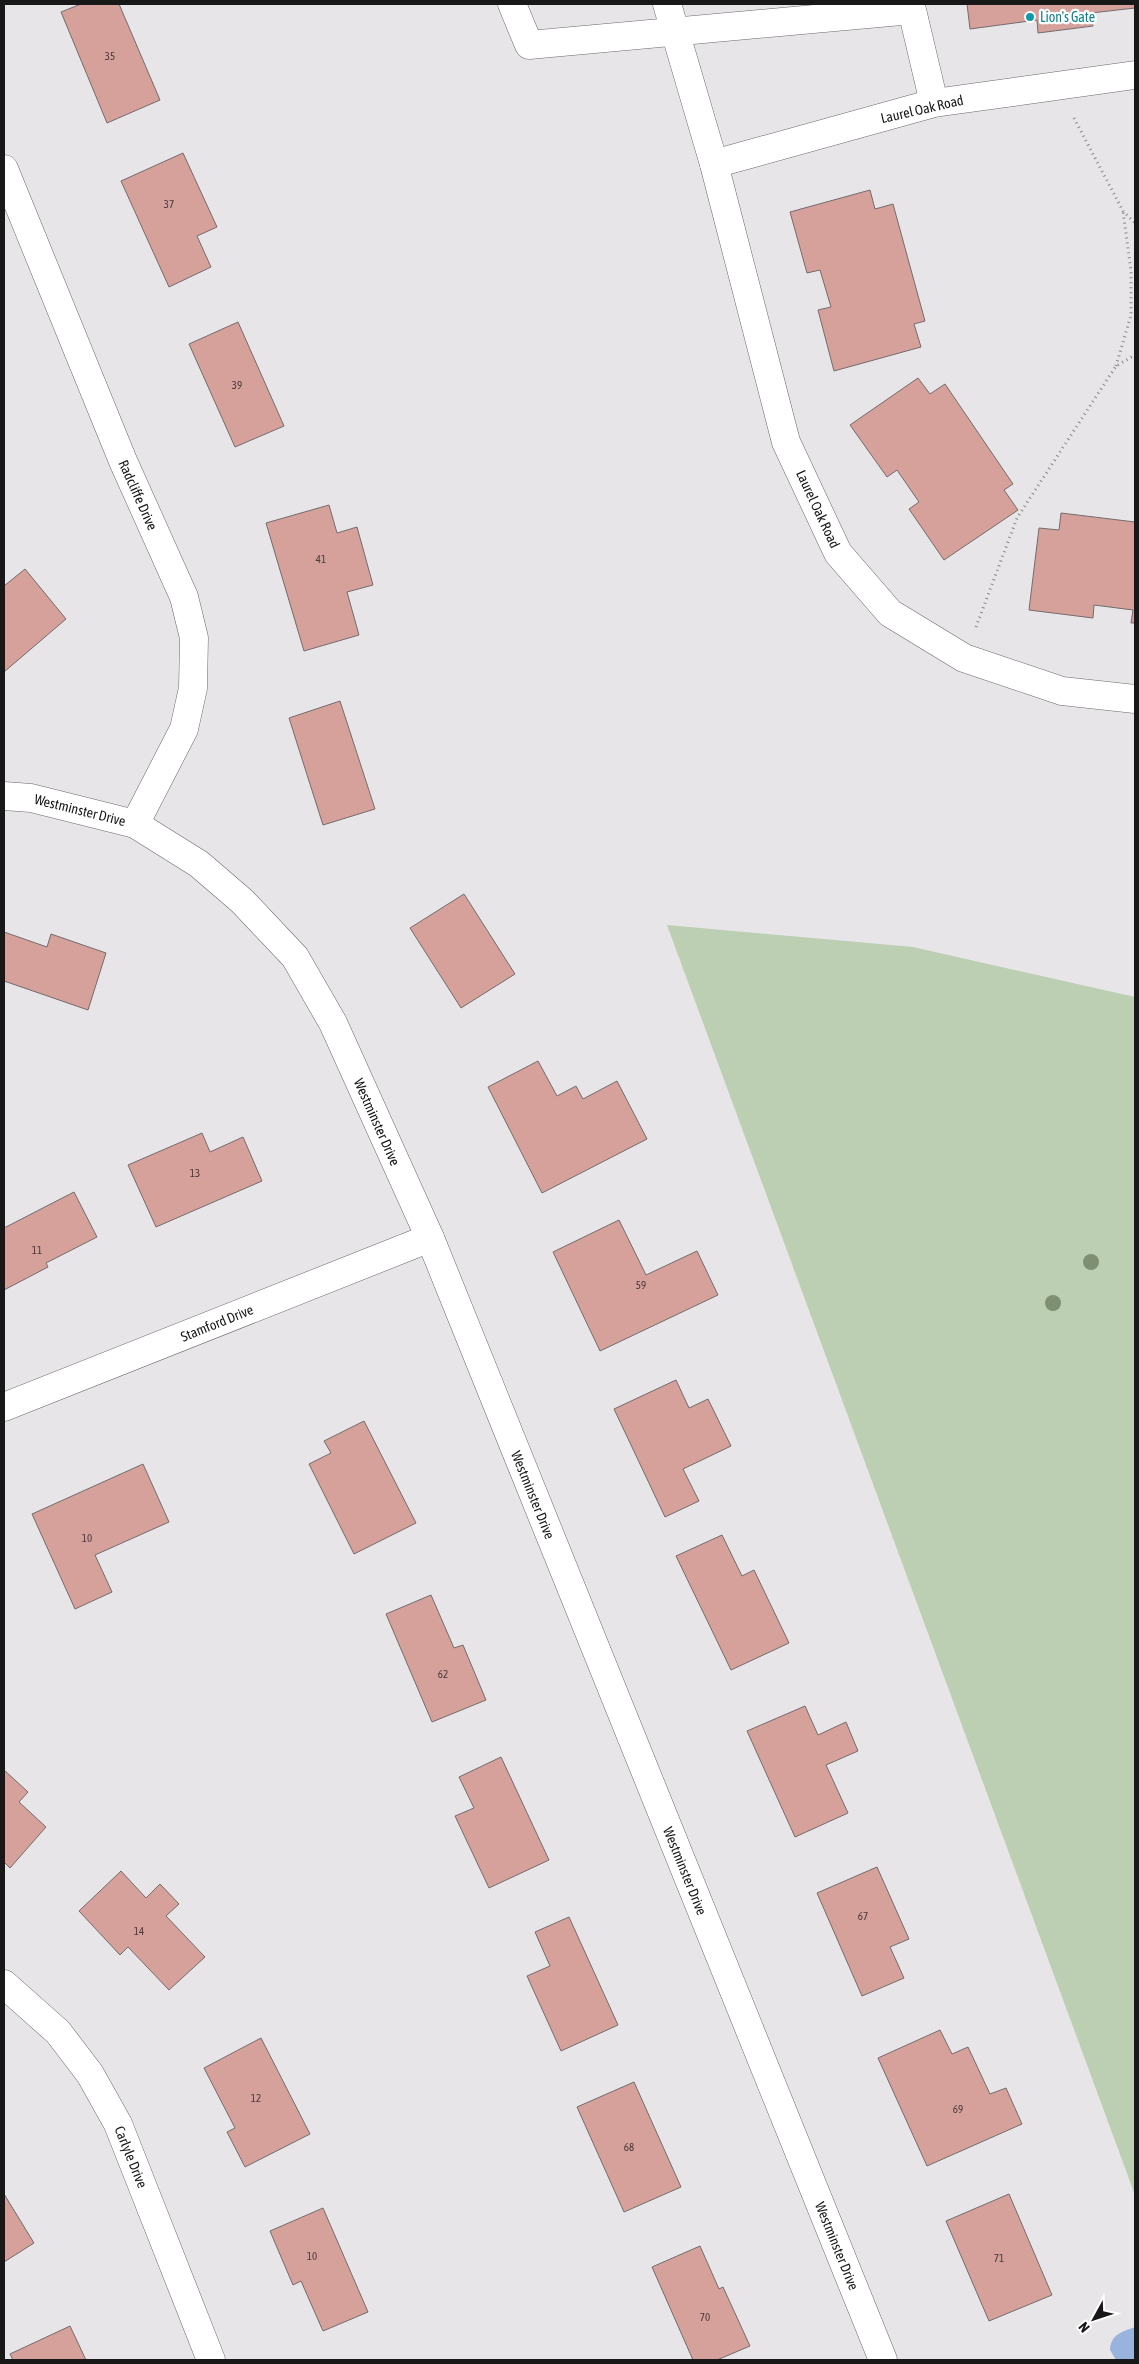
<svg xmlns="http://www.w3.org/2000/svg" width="1139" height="2364" font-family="'Asap Condensed',sans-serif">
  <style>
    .green { fill: #bccfb2 }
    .water { fill: #98b3dc }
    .building { fill: #d6a09b; stroke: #726c6c }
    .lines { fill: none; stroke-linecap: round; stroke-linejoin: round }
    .minor-casing { stroke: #6b686c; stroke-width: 29 }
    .path { stroke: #888689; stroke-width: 3; stroke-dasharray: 1 4; stroke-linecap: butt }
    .minor { stroke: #fff; stroke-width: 28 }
    .tree { fill: #7e9071 }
    .culture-dot { fill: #0f9aa8; stroke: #fff; stroke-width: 2 }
    .labels { text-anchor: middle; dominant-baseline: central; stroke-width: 4.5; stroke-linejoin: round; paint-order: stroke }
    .number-label { font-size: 11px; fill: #483a3a }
    .culture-label { font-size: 14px; fill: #0d838f; stroke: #fff; text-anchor: start }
    .street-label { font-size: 14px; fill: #191819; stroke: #fff }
  </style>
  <rect width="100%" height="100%" fill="#e8e5e9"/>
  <polygon class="green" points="667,925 913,947 1135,997 1135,2195"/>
  <path class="water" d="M1135,2327V2360H1116L1110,2350C1111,2334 1122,2332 1135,2327Z"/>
  <g class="building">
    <polygon points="81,4 119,4 160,100 107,123 61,12"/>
    <polygon points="967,4 1135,4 1135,8 1091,13 1093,26 1038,33 1037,20 970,29"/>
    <polygon points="183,153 217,227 197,236 211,267 169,287 121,181"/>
    <polygon points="870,190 875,209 893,204 925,321 914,324 921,347 834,371 818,310 831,307 820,270 807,273 790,212"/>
    <polygon points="238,322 284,426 235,447 189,344"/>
    <polygon points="918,378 930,394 945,384 1013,484 1004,490 1018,510 944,560 909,509 919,502 897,470 887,477 850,425"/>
    <polygon points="329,505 337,533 357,527 373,585 347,592 359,635 304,651 266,523"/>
    <polygon points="1061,513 1135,522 1135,623 1131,623 1133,610 1094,605 1093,618 1029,610 1039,528 1059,530"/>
    <polygon points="25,569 66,619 4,672 4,586"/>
    <polygon points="340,701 375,809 323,825 289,718"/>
    <polygon points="464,894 515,974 461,1008 410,928"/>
    <polygon points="4,932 47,947 51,934 106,953 88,1010 4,981"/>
    <polygon points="538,1061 557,1096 576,1086 583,1099 617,1081 647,1139 542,1193 488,1087"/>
    <polygon points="202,1133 210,1152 243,1137 262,1181 156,1227 128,1165"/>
    <polygon points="74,1192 97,1237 46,1263 48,1267 4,1290 4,1228"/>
    <polygon points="619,1220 646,1275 697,1251 718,1295 600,1351 553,1252"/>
    <polygon points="676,1380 689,1408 708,1399 731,1446 683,1469 699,1501 665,1517 614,1409"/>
    <polygon points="364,1421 416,1523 354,1554 309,1464 331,1453 324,1441"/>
    <polygon points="143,1464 169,1522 95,1555 112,1592 75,1609 32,1514"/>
    <polygon points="722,1535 742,1576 754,1570 789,1643 731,1670 676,1556"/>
    <polygon points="431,1595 454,1648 463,1645 486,1700 432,1722 386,1614"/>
    <polygon points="805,1706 818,1735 846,1722 858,1751 826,1765 848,1813 795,1837 747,1731"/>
    <polygon points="501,1757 549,1860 489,1888 455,1816 474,1808 459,1777"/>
    <polygon points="4,1770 28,1792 19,1802 46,1827 10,1868 4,1862"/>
    <polygon points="877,1867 909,1939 890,1947 904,1978 862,1996 817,1893"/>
    <polygon points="121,1871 146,1898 160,1884 179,1904 166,1916 205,1957 169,1990 128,1947 120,1955 79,1911"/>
    <polygon points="569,1917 618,2025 561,2051 527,1976 550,1966 535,1932"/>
    <polygon points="940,2030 952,2054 968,2047 990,2094 1006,2088 1022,2124 927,2166 878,2058"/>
    <polygon points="261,2038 310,2134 245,2167 227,2132 235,2128 204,2068"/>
    <polygon points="634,2082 681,2187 624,2212 577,2107"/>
    <polygon points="4,2194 34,2243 4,2262"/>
    <polygon points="1009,2194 1052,2295 989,2321 946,2221"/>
    <polygon points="323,2208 368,2312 323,2331 301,2281 293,2285 270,2231"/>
    <polygon points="700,2246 719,2289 723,2287 750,2346 717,2360 693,2360 652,2267"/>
    <polygon points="70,2326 86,2360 13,2360 10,2354"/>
  </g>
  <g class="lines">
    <defs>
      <g id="minor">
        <polyline points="512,4 529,45 912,10 934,103"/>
        <polyline points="667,4 714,164 786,442 838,553 890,613 964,658 1062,691 1135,699"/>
        <polyline points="714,164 934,103 1135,75"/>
        <polyline points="4,169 123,461 184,597 194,638 193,688 184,729 135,824"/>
        <polyline points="4,796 31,798 135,824 199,864 242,901 295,957 333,1023 430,1238 883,2360"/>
        <polyline points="4,1407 430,1238"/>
        <polyline points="4,1984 58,2032 90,2074 118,2124 211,2360"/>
      </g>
    </defs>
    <use href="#minor" class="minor-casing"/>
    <g class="path">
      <polyline points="1074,118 1123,211 1135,223"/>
      <polyline points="1116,366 1131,315 1131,271 1123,211"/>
      <polyline points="976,627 1017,518 1116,366 1135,355"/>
    </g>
    <use href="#minor" class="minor"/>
  </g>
  <g class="tree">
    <circle cx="1091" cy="1262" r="8"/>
    <circle cx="1053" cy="1303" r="8"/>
  </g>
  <circle class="culture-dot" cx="1030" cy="17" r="5"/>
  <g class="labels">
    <g class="number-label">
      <text x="110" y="56">35</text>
      <text x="169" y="204">37</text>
      <text x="237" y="385">39</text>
      <text x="321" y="559">41</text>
      <text x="195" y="1173">13</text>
      <text x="37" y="1250">11</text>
      <text x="641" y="1285">59</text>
      <text x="87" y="1538">10</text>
      <text x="443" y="1674">62</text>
      <text x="863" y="1916">67</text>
      <text x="139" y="1931">14</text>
      <text x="256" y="2098">12</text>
      <text x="958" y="2109">69</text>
      <text x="629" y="2147">68</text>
      <text x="312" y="2256">10</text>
      <text x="999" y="2258">71</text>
      <text x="705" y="2317">70</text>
    </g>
    <g class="culture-label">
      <text x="1040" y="17">Lion's Gate</text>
    </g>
    <g class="street-label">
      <text transform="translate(922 109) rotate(-13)">Laurel Oak Road</text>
      <text transform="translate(138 495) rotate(66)">Radcliffe Drive</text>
      <text transform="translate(818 509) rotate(65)">Laurel Oak Road</text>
      <text transform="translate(80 810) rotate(14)">Westminster Drive</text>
      <text transform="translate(377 1122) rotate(66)">Westminster Drive</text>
      <text transform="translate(217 1323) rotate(-22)">Stamford Drive</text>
      <text transform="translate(533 1495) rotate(68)">Westminster Drive</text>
      <text transform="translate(685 1871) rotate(68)">Westminster Drive</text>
      <text transform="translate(131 2157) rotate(68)">Carlyle Drive</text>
      <text transform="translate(837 2246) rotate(68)">Westminster Drive</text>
    </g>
  </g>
  <rect width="1139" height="2364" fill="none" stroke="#191819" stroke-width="10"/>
  <g transform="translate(1094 2319) rotate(230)" stroke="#ffffff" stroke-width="4" paint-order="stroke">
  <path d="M0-4L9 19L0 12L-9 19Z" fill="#191819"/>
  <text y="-8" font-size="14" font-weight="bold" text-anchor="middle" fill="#191819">N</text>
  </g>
</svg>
